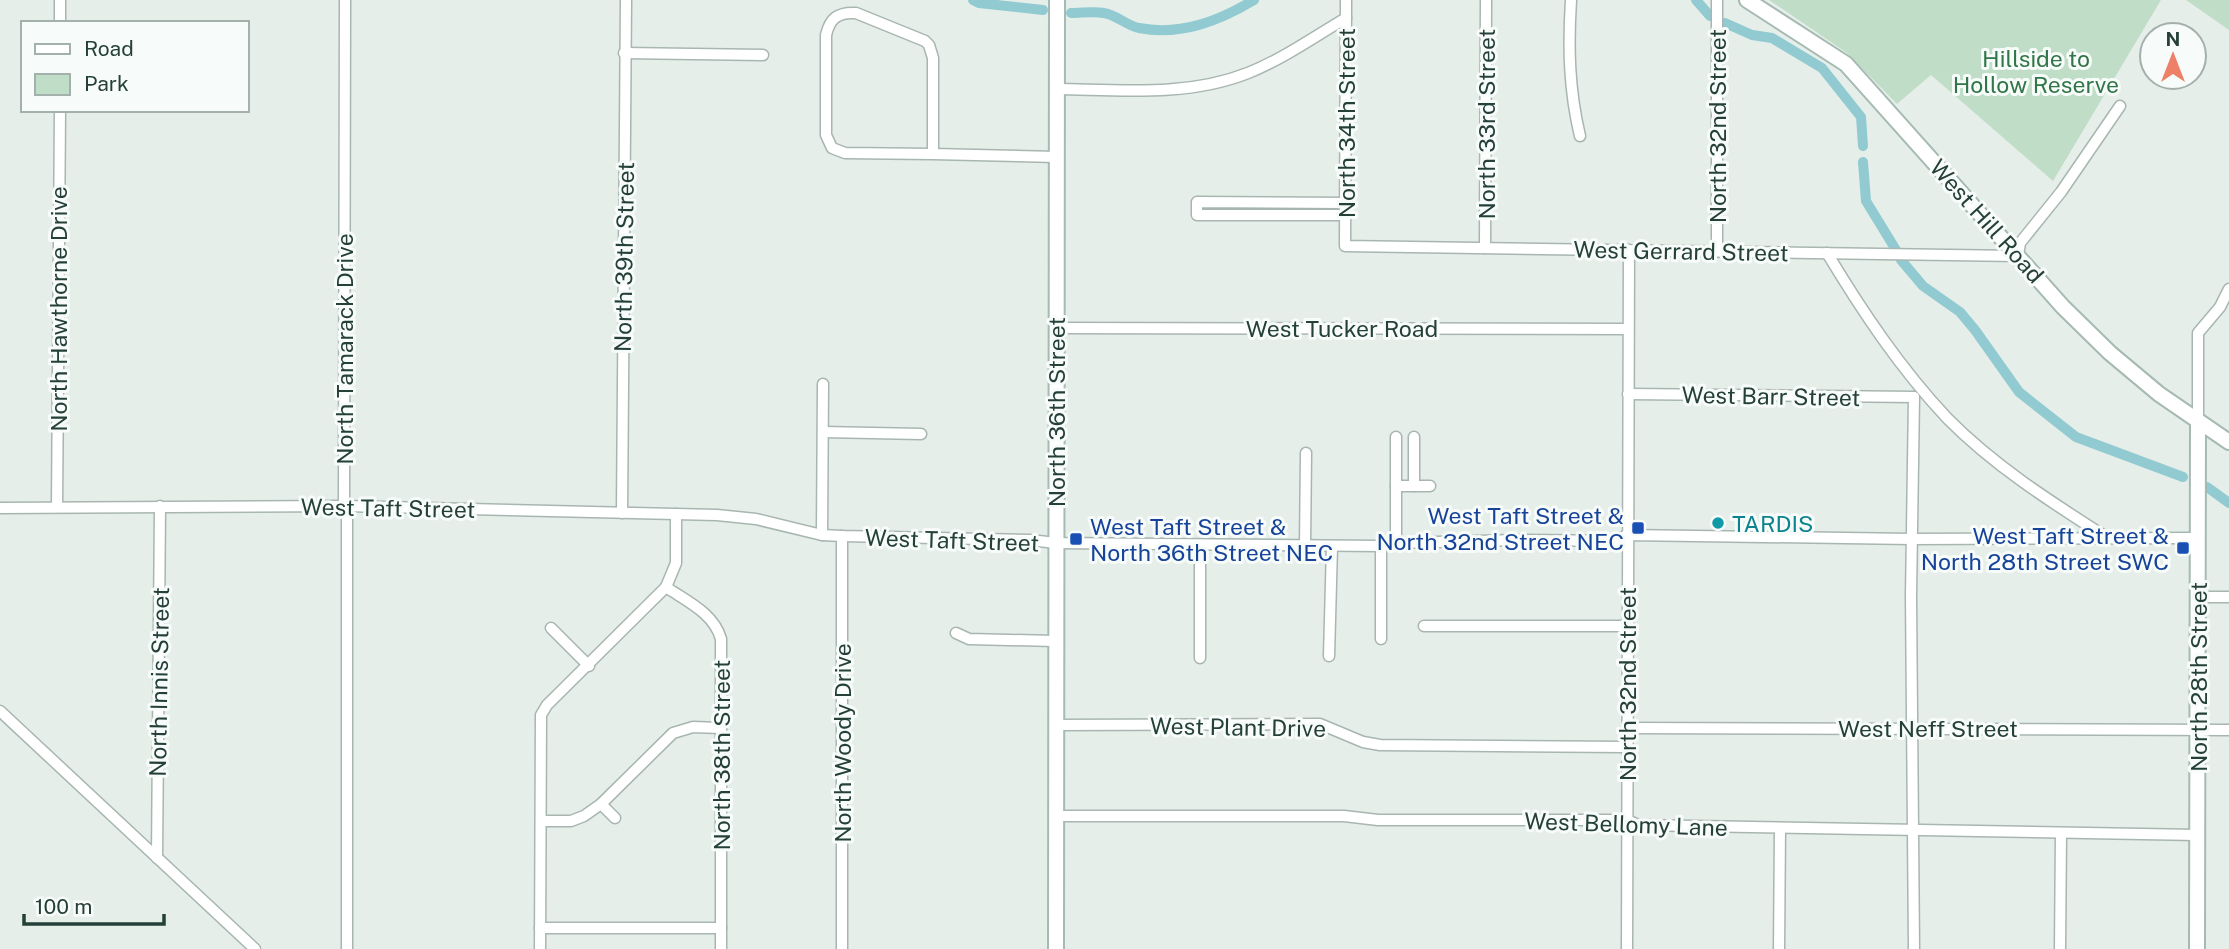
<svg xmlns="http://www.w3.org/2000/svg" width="2229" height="949" font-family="'Public Sans',sans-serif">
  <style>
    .green { fill: #c0dec7 }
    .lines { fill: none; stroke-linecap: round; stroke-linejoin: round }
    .canal { stroke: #91cad1; stroke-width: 10 }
    .street-casing { stroke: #a8b6b1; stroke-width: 13 }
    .secondary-casing { stroke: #a5bab2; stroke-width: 18 }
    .street { stroke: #fff; stroke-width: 10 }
    .secondary { stroke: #fff; stroke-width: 14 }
    .culture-dot { fill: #0f9aa8; stroke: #f7fbf9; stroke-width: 2.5 }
    .transit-dot { fill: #1a4fb4; stroke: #f7fbf9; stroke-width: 2.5 }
    .labels { text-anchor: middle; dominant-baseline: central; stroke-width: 6; stroke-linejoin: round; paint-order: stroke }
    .park-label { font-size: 23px; fill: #317648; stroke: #f7fbf9 }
    .street-label { font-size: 23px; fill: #254038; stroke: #f7fbf9 }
    .transit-label { font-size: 23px; fill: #164399; stroke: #f7fbf9; text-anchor: end }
    .culture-label { font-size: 23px; fill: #0d838f; stroke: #f7fbf9; text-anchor: start }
  </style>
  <rect width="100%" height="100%" fill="#e6eeea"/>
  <g class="green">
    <polygon points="1769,0 2161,0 2053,181 1931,75 1897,104 1847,53"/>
    <polygon points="2186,0 2229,0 2229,30"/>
  </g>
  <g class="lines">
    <g class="canal">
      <polyline points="973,0 979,3 1043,10"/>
      <polyline points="1696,0 1710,16"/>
      <path d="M1071,13C1082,13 1094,11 1104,13C1117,15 1127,26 1139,28C1181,36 1219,21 1254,0"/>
      <polyline points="1725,23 1752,35 1772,38 1822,68 1861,117 1863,146"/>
      <polyline points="1863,162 1866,201 1896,250"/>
      <polyline points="1901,260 1923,286 1960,312 1975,330 2019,392 2076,437 2183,477"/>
      <polyline points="2207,487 2229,503"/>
    </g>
    <defs>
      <g id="street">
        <polyline points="345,0 344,506 347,518 347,949"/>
        <polyline points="1346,0 1345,246 2018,256 2020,243 2061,192 2120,106"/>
        <path d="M1571,0C1568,47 1569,90 1580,136"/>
        <polyline points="60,23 60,0"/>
        <polyline points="624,53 763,55"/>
        <path d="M1057,89C1121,90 1187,97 1248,73C1283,59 1314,37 1346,18"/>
        <path d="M933,154L845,153L832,148L826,135V35C830,18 838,12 856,13L925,41L929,45L933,58V154L1057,157"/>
        <polyline points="1345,215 1197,215 1197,202 1346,203"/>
        <polyline points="1485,248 1486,0"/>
        <polyline points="1717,251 1717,0"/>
        <path d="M1827,253C1862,311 1900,368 1947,418C1993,465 2051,502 2106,537"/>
        <polyline points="1056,328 1628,329"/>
        <polyline points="1628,394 1914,397"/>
        <polyline points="1914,397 1911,596 1914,949"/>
        <polyline points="2198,421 2198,333 2220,307 2229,289"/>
        <polyline points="823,432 921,434"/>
        <polyline points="1396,437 1396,543"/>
        <polyline points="1414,437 1414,486"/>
        <polyline points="1396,486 1430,486"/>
        <polyline points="57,507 60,110"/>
        <polyline points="0,508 344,506 717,515 756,519 822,535 842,536 1030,540 1056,543 1381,546 1396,543 1518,540 1615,541 1627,535 1912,539 2199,538"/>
        <polyline points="622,513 626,0"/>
        <polyline points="822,535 823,384"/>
        <polyline points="1305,546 1306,453"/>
        <path d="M666,587C686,601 714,613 721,639V949"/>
        <polyline points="2199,597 2229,597"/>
        <polyline points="1424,626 1627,626"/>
        <polyline points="551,628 589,666"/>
        <polyline points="956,633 969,639 1055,641"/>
        <polyline points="1381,639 1381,546"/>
        <polyline points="1329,656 1332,546"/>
        <polyline points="1200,658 1200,545"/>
        <polyline points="0,711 255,949"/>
        <polyline points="1055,725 1320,724 1363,742 1380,745 1627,747"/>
        <polyline points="1627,728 2229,730"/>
        <polyline points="601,804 615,818"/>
        <polyline points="1055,816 1344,816 1378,820 1627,820 1638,825 2197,835"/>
        <polyline points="541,821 571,821 584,816 601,804 673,733 693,727 720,728"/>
        <polyline points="157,858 160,506"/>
        <polyline points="540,928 721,928"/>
        <polyline points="540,949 541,715 547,705 666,587 676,563 676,514"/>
        <polyline points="842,949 842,536"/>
        <polyline points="1627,949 1629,250"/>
        <polyline points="1779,949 1780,828"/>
        <polyline points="2060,949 2061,833"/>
      </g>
      <g id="secondary">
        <polyline points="1747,0 1846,64 2063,307 2110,353 2159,394 2229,442"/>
        <polyline points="1056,949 1057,0"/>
        <polyline points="2197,949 2198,421"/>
      </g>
    </defs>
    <use href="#street" class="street-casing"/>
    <use href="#secondary" class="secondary-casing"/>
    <use href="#street" class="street"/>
    <use href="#secondary" class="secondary"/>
  </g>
  <circle class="culture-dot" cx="1718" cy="523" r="7"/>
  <g class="transit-dot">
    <rect x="1631" y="521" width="14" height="14" rx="3.5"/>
    <rect x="1069" y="532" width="14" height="14" rx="3.5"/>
    <rect x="2176" y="541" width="14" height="14" rx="3.5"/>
  </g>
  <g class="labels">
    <g class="park-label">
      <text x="2036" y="58">Hillside to<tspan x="2036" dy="26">Hollow Reserve</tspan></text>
    </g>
    <g class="street-label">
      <text transform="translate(1346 123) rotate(-90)">North 34th Street</text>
      <text transform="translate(1486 124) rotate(-90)">North 33rd Street</text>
      <text transform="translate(1717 126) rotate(-90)">North 32nd Street</text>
      <text transform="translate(1987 221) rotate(48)">West Hill Road</text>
      <text transform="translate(1681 251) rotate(1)">West Gerrard Street</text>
      <text transform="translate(624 257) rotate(-89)">North 39th Street</text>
      <text transform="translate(58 309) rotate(-90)">North Hawthorne Drive</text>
      <text x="1342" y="328">West Tucker Road</text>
      <text transform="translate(344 349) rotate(-90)">North Tamarack Drive</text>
      <text transform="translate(1771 396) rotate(1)">West Barr Street</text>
      <text transform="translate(1056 412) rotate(-90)">North 36th Street</text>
      <text transform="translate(388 508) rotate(1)">West Taft Street</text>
      <text transform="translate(952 540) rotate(2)">West Taft Street</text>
      <text transform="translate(2198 677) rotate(-90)">North 28th Street</text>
      <text transform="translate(159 682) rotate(-89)">North Innis Street</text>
      <text transform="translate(1627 684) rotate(-90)">North 32nd Street</text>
      <text transform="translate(1238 727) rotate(1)">West Plant Drive</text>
      <text x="1928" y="728">West Neff Street</text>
      <text transform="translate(842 743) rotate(-90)">North Woody Drive</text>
      <text transform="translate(721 755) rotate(-90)">North 38th Street</text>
      <text transform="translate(1626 824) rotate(2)">West Bellomy Lane</text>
    </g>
    <g class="transit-label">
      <text x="1624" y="515">West Taft Street &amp;<tspan x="1624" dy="26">North 32nd Street NEC</tspan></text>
      <text x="1090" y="526" text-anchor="start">West Taft Street &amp;<tspan x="1090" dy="26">North 36th Street NEC</tspan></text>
      <text x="2169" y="535">West Taft Street &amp;<tspan x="2169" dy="26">North 28th Street SWC</tspan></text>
    </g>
    <g class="culture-label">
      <text x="1732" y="523">TARDIS</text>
    </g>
  </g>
  <rect x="21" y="21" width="228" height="91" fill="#f7fbf9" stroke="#a3b0ac" stroke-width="2"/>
  <rect x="35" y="44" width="35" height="10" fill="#ffffff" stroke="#a3b0ac" stroke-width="2"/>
  <text x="84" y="56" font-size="21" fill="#254038">Road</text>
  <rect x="35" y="74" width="35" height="21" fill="#c0dec7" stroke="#a3b0ac" stroke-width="2"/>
  <text x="84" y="91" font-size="21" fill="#254038">Park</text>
  <g transform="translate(2173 56)"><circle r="33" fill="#f7fbf9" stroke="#a3b0ac" stroke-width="2"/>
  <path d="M0-5L12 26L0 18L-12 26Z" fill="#ed8066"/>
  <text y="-10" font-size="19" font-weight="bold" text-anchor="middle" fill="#254038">N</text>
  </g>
  <path d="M24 914v10h140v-10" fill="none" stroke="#254038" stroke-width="3.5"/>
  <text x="35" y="914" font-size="21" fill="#254038" stroke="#f7fbf9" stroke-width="5" paint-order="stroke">100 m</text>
</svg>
